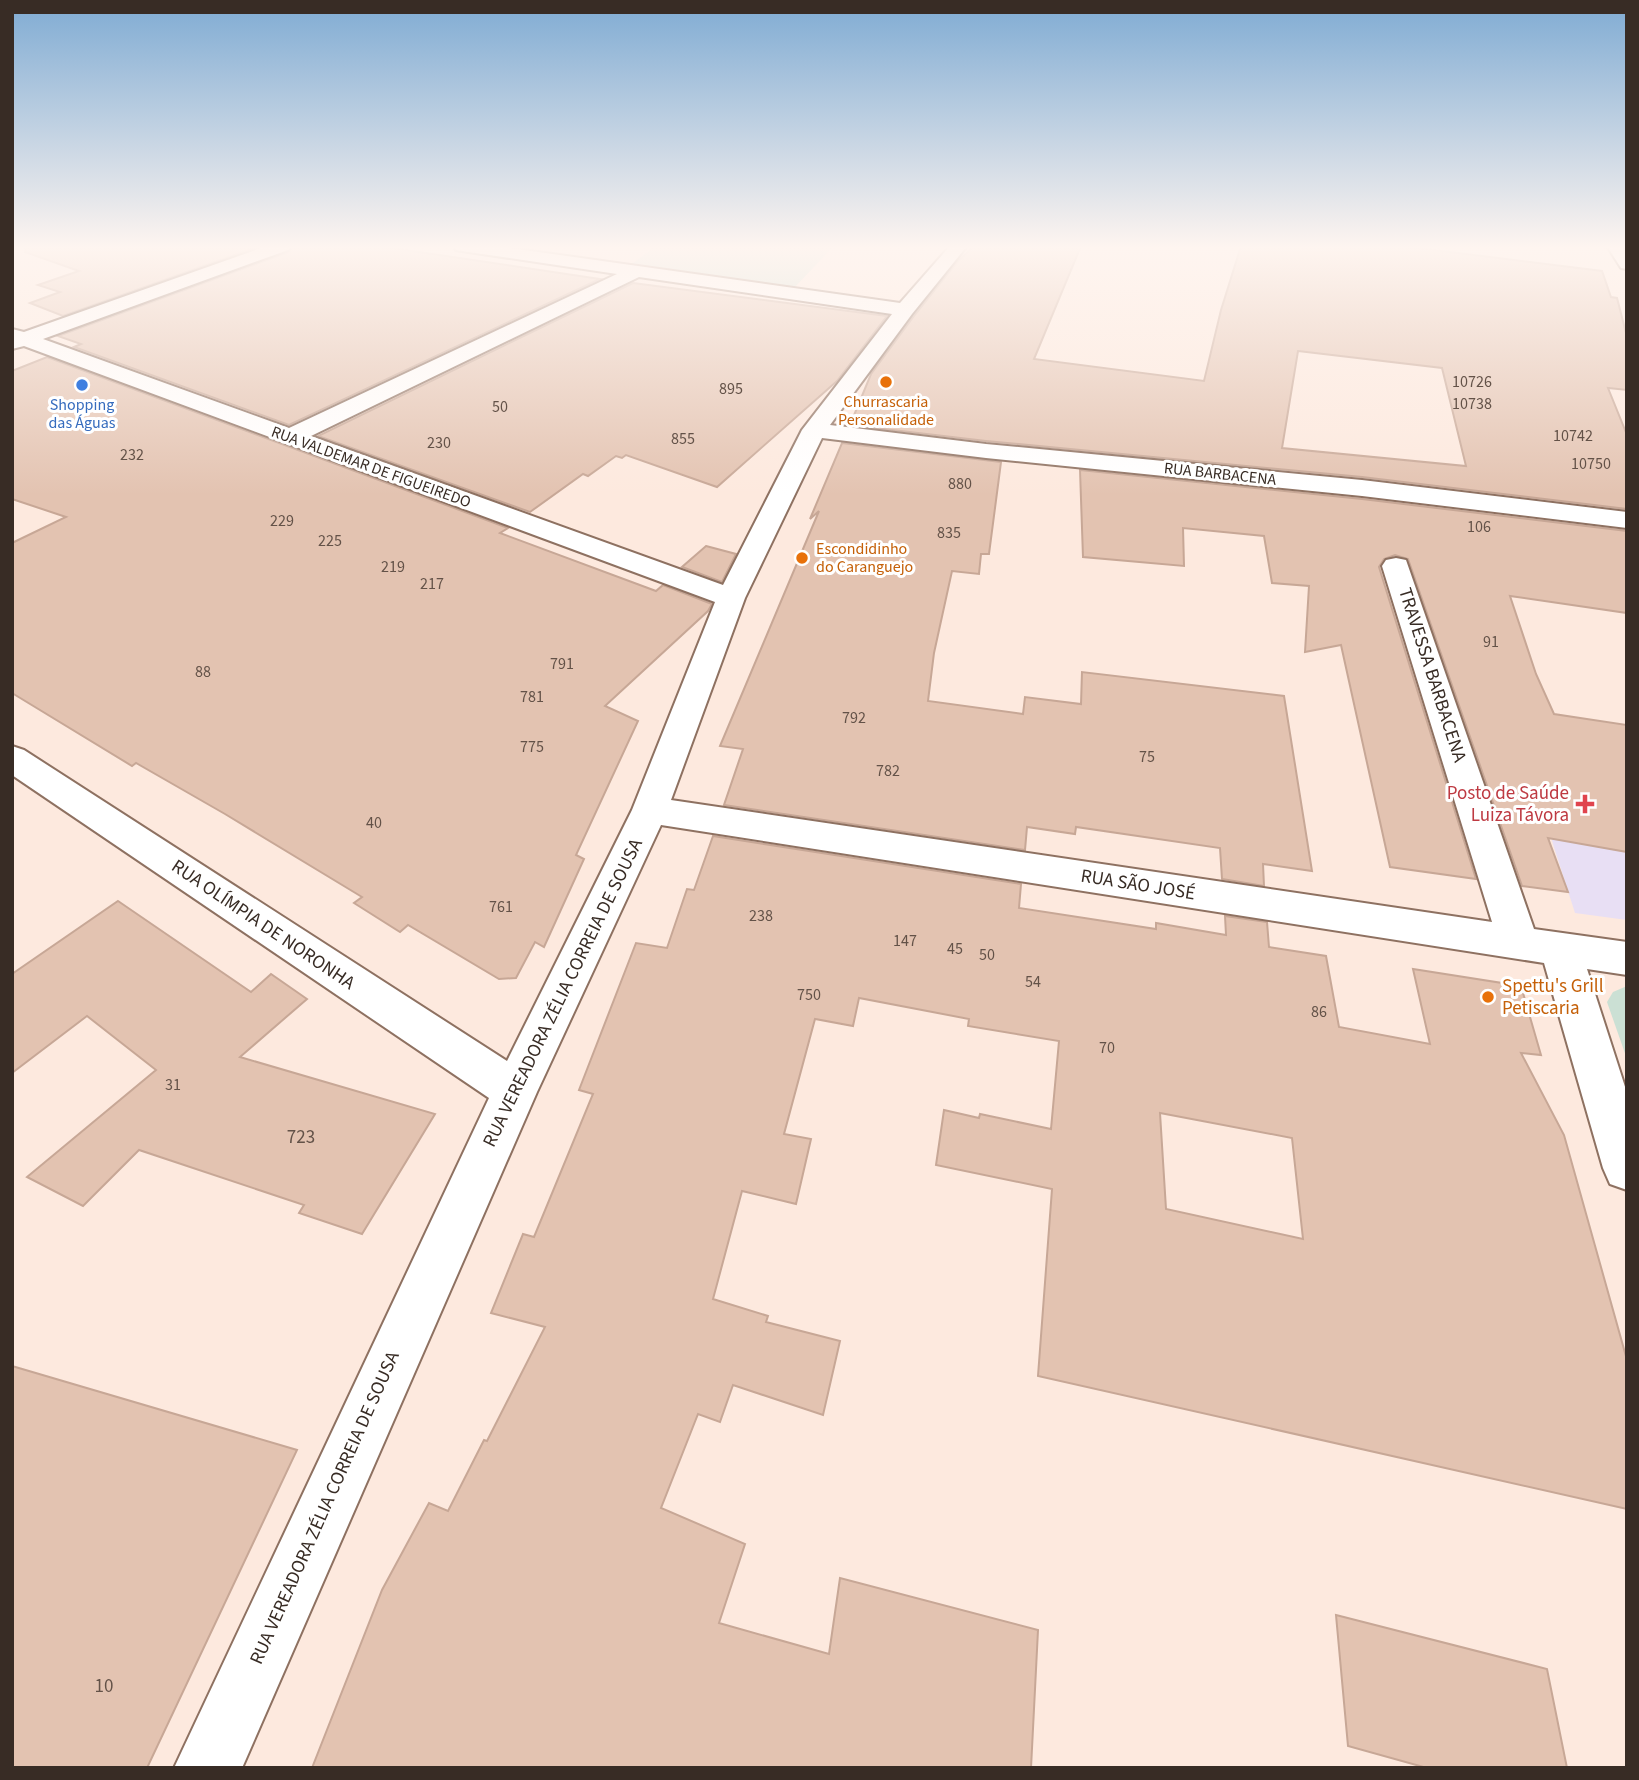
<svg xmlns="http://www.w3.org/2000/svg" width="1639" height="1780" font-family="'Source Sans 3',sans-serif">
  <style>
    .medical { fill: #e8dff4 }
    .green { fill: #cbe0d4 }
    .building { fill: #e3c3b1; stroke: #c7a796; stroke-width: 2; fill-rule: evenodd }
    .lines { fill: none; stroke-linecap: round; stroke-linejoin: round }
    .minor-casing { stroke: #8e7161; stroke-width: 4 }
    .primary-casing { stroke: #8e7161; stroke-width: 4 }
    .minor { fill: #fff; fill-rule: evenodd }
    .primary { fill: #fff; fill-rule: evenodd }
    .food-dot { fill: #e8710a; stroke: #fff; stroke-width: 2.5 }
    .shop-dot { fill: #3f7fe0; stroke: #fff; stroke-width: 2.5 }
    .health-dot { fill: #e0444e; stroke: #fff; stroke-width: 2.5 }
    .labels { text-anchor: middle; dominant-baseline: central; stroke-width: 6; stroke-linejoin: round; paint-order: stroke }
    .number-label { font-size: 16px; fill: #635248 }
    .far-food-label { font-size: 16px; fill: #c56008; stroke: #fff }
    .far-shop-label { font-size: 16px; fill: #366cbe; stroke: #fff }
    .far-street-label { font-size: 16px; fill: #382c25; stroke: #fff }
    .street-label { font-size: 19px; fill: #382c25; stroke: #fff }
    .health-label { font-size: 19px; fill: #be3a42; stroke: #fff; text-anchor: end }
    .food-label { font-size: 19px; fill: #c56008; stroke: #fff; text-anchor: start }
    .near-number-label { font-size: 19px; fill: #635248 }
  </style>
  <rect width="100%" height="100%" fill="#fde9de"/>
  <polygon class="medical" points="1530,749 1627,763 1627,920 1575,913 1553,844"/>
  <g class="green">
    <polygon points="656,246 834,246 793,289 629,266"/>
    <polygon points="1627,986 1627,1059 1607,1002 1613,992"/>
  </g>
  <g class="building">
    <polygon points="26,246 260,246 63,316 30,303 60,292 38,285 79,271 25,252"/>
    <polygon points="294,246 379,246 600,279 289,425 74,347 81,344 58,336 289,252"/>
    <path d="M974,246H1081L1034,359L1204,381L1221,310L1241,246H1402L1602,271L1611,297L1617,298L1627,337V390L1608,388L1627,435V509L1362,477L986,441L850,425L871,374L914,316L958,261ZM1298,351L1442,368L1466,466L1282,448Z"/>
    <polygon points="633,283 887,316 837,381 717,487 626,455 622,458 616,456 588,476 583,474 530,512 318,436"/>
    <polygon points="47,357 508,528 500,533 656,591 663,585 712,604 708,611 605,706 638,721 576,855 584,859 544,947 535,942 516,978 499,979 408,925 400,932 354,903 362,897 225,814 136,763 132,766 12,693 12,543 66,517 12,499 12,371"/>
    <polygon points="842,443 1001,462 989,554 981,554 979,574 952,571 934,653 928,701 1023,714 1025,697 1081,704 1082,672 1284,696 1312,871 1263,864 1264,886 1222,879 1220,848 1076,827 1075,834 1027,827 1025,850 724,805 743,749 720,746 819,511 810,519"/>
    <polygon points="1080,470 1362,499 1627,531 1627,613 1510,596 1536,674 1554,714 1627,725 1627,852 1548,838 1568,892 1522,886 1408,559 1395,555 1384,559 1379,567 1476,879 1390,867 1341,645 1305,652 1309,586 1272,583 1264,536 1183,528 1184,566 1083,557"/>
    <polygon points="706,546 736,554 722,582 682,567"/>
    <path d="M713,836L1021,884L1019,908L1156,929V923L1226,935L1225,916L1267,922L1269,947L1326,956L1339,1027L1430,1044L1413,969L1521,986L1541,1055L1521,1053L1564,1135L1627,1360V1509L1038,1376L1052,1189L936,1165L944,1110L979,1118L980,1114L1051,1129L1059,1041L968,1026L969,1019L859,998L853,1026L815,1019L784,1134L811,1139L796,1204L742,1191L713,1299L768,1316L766,1322L840,1341L823,1415L733,1385L720,1422L698,1414L661,1508L745,1544L719,1623L829,1654L840,1578L1038,1630L1031,1768H312L382,1590L429,1503L448,1511L484,1440L487,1441L545,1327L491,1313L523,1234L534,1237L593,1094L579,1090L636,943L667,948L687,889L694,890ZM1160,1113L1292,1138L1303,1239L1166,1209Z"/>
    <polygon points="118,901 251,992 271,974 307,999 240,1057 435,1114 362,1234 299,1213 304,1205 139,1150 83,1206 27,1177 156,1070 87,1016 12,1073 12,974"/>
    <polygon points="12,1366 297,1450 147,1768 12,1768"/>
    <polygon points="1336,1615 1547,1669 1567,1768 1427,1768 1348,1746"/>
  </g>
  <g class="lines">
    <defs>
      <path id="minor" d="M267,246H291L288,250L43,339L289,428L617,274L462,251L456,250L454,246H496L900,303L950,246H967L912,314L830,425L986,444L1362,480L1627,512V528L1362,496L986,458L822,438L745,598L671,800L1492,922L1382,566L1386,560L1396,558L1406,560L1534,929L1627,942V975L1587,969L1627,1093V1190L1610,1184L1603,1168L1544,963L661,825L537,1092L242,1768H174L489,1098L12,775V746L24,750L507,1061L632,810L715,602L24,346L12,349V329L24,332ZM639,277L892,314L802,430L723,585L311,436Z"/>
      <polygon id="primary" points="1607,246 1624,246 1627,269 1621,268"/>
    </defs>
    <use href="#minor" class="minor-casing"/>
    <use href="#primary" class="primary-casing"/>
    <use href="#minor" class="minor"/>
    <use href="#primary" class="primary"/>
  </g>
  <linearGradient id="sky" x2="0" y2="1"><stop stop-color="#7fabd3"/><stop offset="0.5" stop-color="#fef5f0"/><stop offset="1" stop-color="#fef5f0" stop-opacity="0"/></linearGradient>
  <rect width="1639" height="495" fill="url(#sky)"/>
  <g class="food-dot">
    <circle cx="886" cy="382" r="7"/>
    <circle cx="802" cy="558" r="7"/>
    <circle cx="1488" cy="997" r="7"/>
  </g>
  <circle class="shop-dot" cx="82" cy="385" r="7"/>
  <path class="health-dot" d="M1581.5 793.5h7v7h7v7h-7v7h-7v-7h-7v-7h7z"/>
  <g class="labels">
    <g class="number-label">
      <text x="1472" y="382">10726</text>
      <text x="731" y="389">895</text>
      <text x="1472" y="404">10738</text>
      <text x="500" y="407">50</text>
      <text x="1573" y="436">10742</text>
      <text x="683" y="439">855</text>
      <text x="439" y="443">230</text>
      <text x="132" y="455">232</text>
      <text x="1591" y="464">10750</text>
      <text x="960" y="484">880</text>
      <text x="282" y="521">229</text>
      <text x="1479" y="527">106</text>
      <text x="949" y="533">835</text>
      <text x="330" y="541">225</text>
      <text x="393" y="567">219</text>
      <text x="432" y="584">217</text>
      <text x="1491" y="642">91</text>
      <text x="562" y="664">791</text>
      <text x="203" y="672">88</text>
      <text x="532" y="697">781</text>
      <text x="854" y="718">792</text>
      <text x="532" y="747">775</text>
      <text x="1147" y="757">75</text>
      <text x="888" y="771">782</text>
      <text x="374" y="823">40</text>
      <text x="501" y="907">761</text>
      <text x="761" y="916">238</text>
      <text x="905" y="941">147</text>
      <text x="955" y="949">45</text>
      <text x="987" y="955">50</text>
      <text x="1033" y="982">54</text>
      <text x="809" y="995">750</text>
      <text x="1319" y="1012">86</text>
      <text x="1107" y="1048">70</text>
      <text x="173" y="1085">31</text>
    </g>
    <g class="far-food-label">
      <text x="886" y="402">Churrascaria<tspan x="886" dy="18">Personalidade</tspan></text>
      <text x="816" y="549" text-anchor="start">Escondidinho<tspan x="816" dy="18">do Caranguejo</tspan></text>
    </g>
    <g class="far-shop-label">
      <text x="82" y="405">Shopping<tspan x="82" dy="18">das Águas</tspan></text>
    </g>
    <g class="far-street-label">
      <text transform="translate(371 467) rotate(20)">RUA VALDEMAR DE FIGUEIREDO</text>
      <text transform="translate(1220 474) rotate(6)">RUA BARBACENA</text>
    </g>
    <g class="street-label">
      <text transform="translate(1432 675) rotate(72)">TRAVESSA BARBACENA</text>
      <text transform="translate(1138 885) rotate(9)">RUA SÃO JOSÉ</text>
      <text transform="translate(263 925) rotate(34)">RUA OLÍMPIA DE NORONHA</text>
      <text transform="translate(563 993) rotate(-64)">RUA VEREADORA ZÉLIA CORREIA DE SOUSA</text>
      <text transform="translate(325 1508) rotate(-66)">RUA VEREADORA ZÉLIA CORREIA DE SOUSA</text>
    </g>
    <g class="health-label">
      <text x="1569" y="793">Posto de Saúde<tspan x="1569" dy="22">Luiza Távora</tspan></text>
    </g>
    <g class="food-label">
      <text x="1502" y="986">Spettu's Grill<tspan x="1502" dy="22">Petiscaria</tspan></text>
    </g>
    <g class="near-number-label">
      <text x="301" y="1137">723</text>
      <text x="104" y="1686">10</text>
    </g>
  </g>
  <rect width="1639" height="1780" fill="none" stroke="#382c25" stroke-width="28"/>
</svg>
